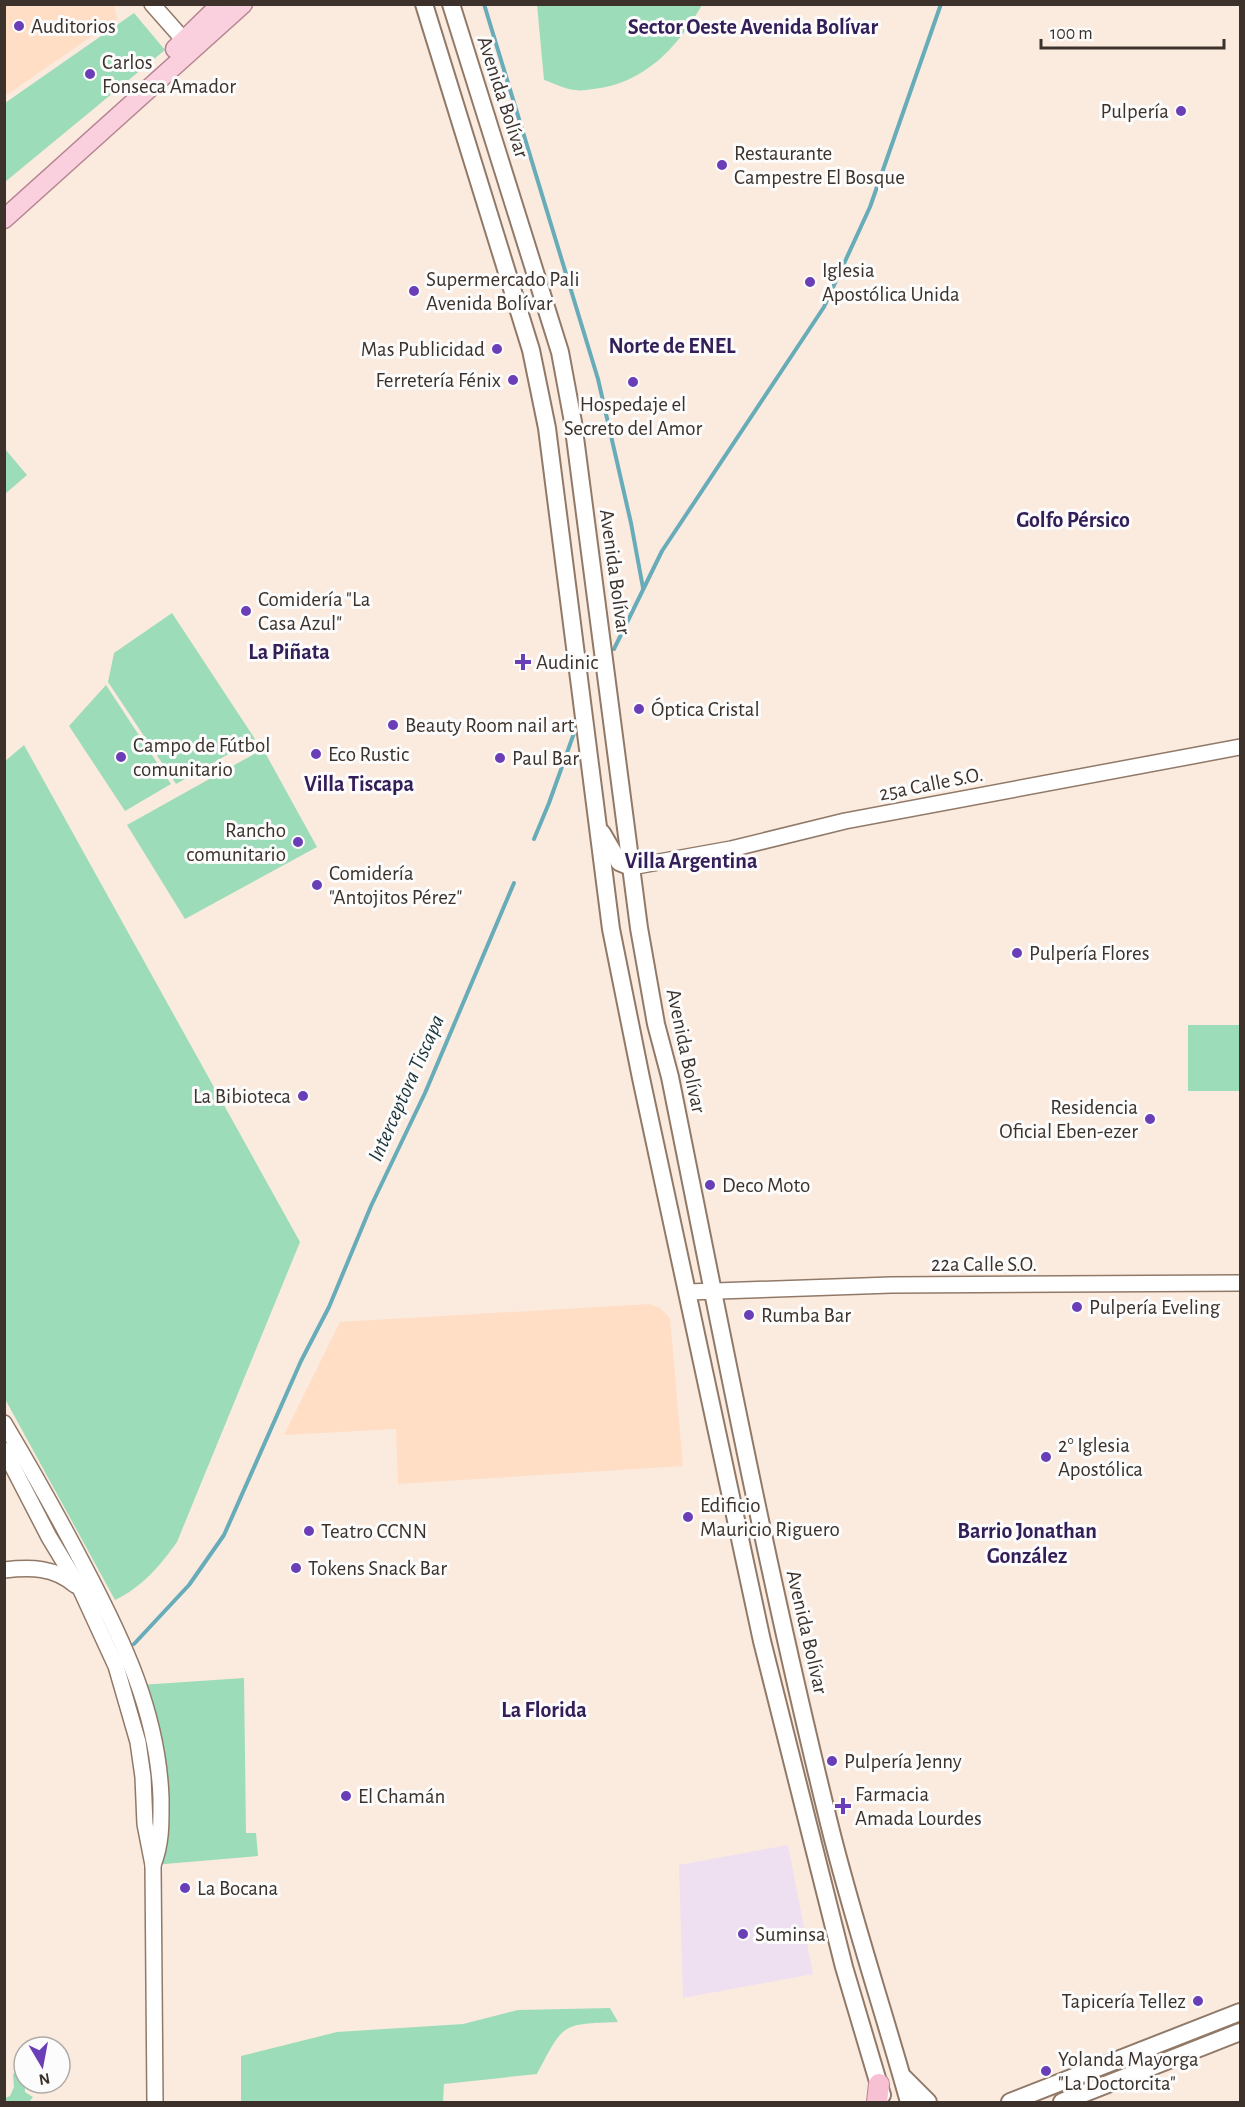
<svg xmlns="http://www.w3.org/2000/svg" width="1245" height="2107" font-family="'Alegreya Sans',sans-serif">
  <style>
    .commercial { fill: #eedff1 }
    .built { fill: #ffdec5 }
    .green { fill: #9ddcb9 }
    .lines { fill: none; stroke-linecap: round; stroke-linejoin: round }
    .stream { stroke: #68acba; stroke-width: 4 }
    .tertiary-casing { stroke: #917968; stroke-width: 18 }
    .secondary-casing { stroke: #917968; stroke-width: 20 }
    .primary-casing { stroke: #b68491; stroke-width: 21 }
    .trunk-casing { stroke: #b68491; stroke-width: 22 }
    .tertiary { stroke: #fff; stroke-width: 15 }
    .secondary { stroke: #fff; stroke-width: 16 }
    .primary { stroke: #fad0de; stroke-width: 18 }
    .trunk { stroke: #f8c0d3; stroke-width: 20 }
    .poi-dot { fill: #6a3eb6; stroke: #fcfcfc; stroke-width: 2 }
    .labels { text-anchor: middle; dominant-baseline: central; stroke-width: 6; stroke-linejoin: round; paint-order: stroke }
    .poi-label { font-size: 21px; fill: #3c322b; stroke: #fcfcfc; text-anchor: start }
    .street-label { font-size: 21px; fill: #3c322b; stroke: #fcfcfc }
    .neighbourhood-label { font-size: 22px; font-weight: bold; fill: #331e58; stroke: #fcfcfc }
    .water-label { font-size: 22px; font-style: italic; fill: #1d343a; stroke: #fcfcfc }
  </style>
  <rect width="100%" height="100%" fill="#fbebdf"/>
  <polygon class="commercial" points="788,1845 813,1974 683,1998 679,1865"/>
  <g class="built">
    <polygon points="5,4 114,5 117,19 5,96"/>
    <polygon points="649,1304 660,1308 670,1318 683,1466 398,1484 396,1429 284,1435 340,1322"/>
  </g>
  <g class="green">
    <path d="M537,5V4L702,5C678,47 644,84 593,89C587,90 580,91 575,90C564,89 554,83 544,80Z"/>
    <polygon points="134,13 165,50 5,182 5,103"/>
    <polygon points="5,449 27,475 5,494 4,494"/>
    <polygon points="172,613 255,739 176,784 108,682 114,653"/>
    <polygon points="106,685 171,784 125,811 69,726"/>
    <path d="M24,745L300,1242L177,1542C160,1566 142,1587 115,1600L5,1399L4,762Z"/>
    <polygon points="263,749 317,847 185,919 127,825"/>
    <rect x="1188" y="1025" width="52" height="66"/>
    <polygon points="244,1678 246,1833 256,1833 258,1856 153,1865 162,1835 140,1685"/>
    <path d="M610,2008L618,2022C561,2024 564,2023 537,2074L444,2084L443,2102H241V2056L337,2032L463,2024L518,2010Z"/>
    <polygon points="24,2067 25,2092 33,2097 29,2102 5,2102 5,2098 10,2096 14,2087 13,2074"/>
  </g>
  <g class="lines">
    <g class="stream">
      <polyline points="484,4 598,379 631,523 643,588"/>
      <polyline points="614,649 662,551 824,307 870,207 941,4"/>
      <polyline points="534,839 549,803 578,722"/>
      <polyline points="134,1644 189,1585 224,1535 301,1361 329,1307 371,1206 425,1093 514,883"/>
    </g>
    <defs>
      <g id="tertiary">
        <polyline points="152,4 190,47"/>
        <polyline points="631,867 731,849 845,821 1240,747"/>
        <polyline points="688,1292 891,1285 1240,1283"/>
        <path d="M4,1423C32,1470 59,1518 84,1566C123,1640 158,1713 161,1798C161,1822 162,1842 153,1865"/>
        <polyline points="4,1450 49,1537 81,1590 116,1666 138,1742 143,1777 145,1824 153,1865 155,2102"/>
        <path d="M4,1570C31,1567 54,1567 75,1585"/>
      </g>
      <g id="secondary">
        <polyline points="424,4 531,350 547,428 611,929 641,1078 762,1641 844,1967 882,2095"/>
        <path d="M451,4L560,352L573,422L639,928L656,1024L670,1077C720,1326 768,1576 829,1823C852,1917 883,2009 909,2102"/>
        <polyline points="602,833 619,862 631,867"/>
        <polyline points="904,2078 928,2102"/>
        <polyline points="1010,2102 1240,2012"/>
        <polyline points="1062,2102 1240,2032"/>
      </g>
      <g id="primary">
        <polyline points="175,49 221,4"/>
        <polyline points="4,219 243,4"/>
      </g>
      <polyline id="trunk" points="877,2102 879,2084"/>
    </defs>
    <use href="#tertiary" class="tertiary-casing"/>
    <use href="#secondary" class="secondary-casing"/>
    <use href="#primary" class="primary-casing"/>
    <use href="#trunk" class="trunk-casing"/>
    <use href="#tertiary" class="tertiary"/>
    <use href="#secondary" class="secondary"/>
    <use href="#primary" class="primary"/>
    <use href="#trunk" class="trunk"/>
  </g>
  <g class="poi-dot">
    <circle cx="19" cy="26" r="6"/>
    <circle cx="90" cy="74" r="6"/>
    <circle cx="1181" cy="111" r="6"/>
    <circle cx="722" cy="165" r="6"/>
    <circle cx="810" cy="282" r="6"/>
    <circle cx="414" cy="291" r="6"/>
    <circle cx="497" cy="349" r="6"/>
    <circle cx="513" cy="380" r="6"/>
    <circle cx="633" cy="382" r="6"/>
    <circle cx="246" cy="611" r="6"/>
    <path d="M520 653h6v6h6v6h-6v6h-6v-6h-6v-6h6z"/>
    <circle cx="639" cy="709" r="6"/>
    <circle cx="393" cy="725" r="6"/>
    <circle cx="316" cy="754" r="6"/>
    <circle cx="121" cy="757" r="6"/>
    <circle cx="500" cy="758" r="6"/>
    <circle cx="298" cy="842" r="6"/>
    <circle cx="317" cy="885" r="6"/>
    <circle cx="1017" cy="953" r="6"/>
    <circle cx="303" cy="1096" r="6"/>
    <circle cx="1150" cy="1119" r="6"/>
    <circle cx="710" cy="1185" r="6"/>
    <circle cx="1077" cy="1307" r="6"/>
    <circle cx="749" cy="1315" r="6"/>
    <circle cx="1046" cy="1457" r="6"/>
    <circle cx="688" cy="1517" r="6"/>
    <circle cx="309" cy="1531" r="6"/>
    <circle cx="296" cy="1568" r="6"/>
    <circle cx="832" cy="1761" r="6"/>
    <circle cx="346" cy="1796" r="6"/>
    <path d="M840 1797h6v6h6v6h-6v6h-6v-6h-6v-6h6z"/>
    <circle cx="185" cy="1888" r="6"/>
    <circle cx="743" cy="1934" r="6"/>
    <circle cx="1198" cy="2001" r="6"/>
    <circle cx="1046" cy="2071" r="6"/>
  </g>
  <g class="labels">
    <g class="poi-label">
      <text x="31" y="26">Auditorios</text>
      <text x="102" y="62">Carlos<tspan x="102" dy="24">Fonseca Amador</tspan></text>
      <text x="1169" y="111" text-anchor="end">Pulpería</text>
      <text x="734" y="153">Restaurante<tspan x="734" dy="24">Campestre El Bosque</tspan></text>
      <text x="822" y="270">Iglesia<tspan x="822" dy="24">Apostólica Unida</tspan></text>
      <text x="426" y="279">Supermercado Pali<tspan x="426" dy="24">Avenida Bolívar</tspan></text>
      <text x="485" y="349" text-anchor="end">Mas Publicidad</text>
      <text x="501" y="380" text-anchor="end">Ferretería Fénix</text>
      <text x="633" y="404" text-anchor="middle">Hospedaje el<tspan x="633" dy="24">Secreto del Amor</tspan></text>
      <text x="258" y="599">Comidería "La<tspan x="258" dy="24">Casa Azul"</tspan></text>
      <text x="536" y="662">Audinic</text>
      <text x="651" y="709">Óptica Cristal</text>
      <text x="405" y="725">Beauty Room nail art</text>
      <text x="133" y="745">Campo de Fútbol<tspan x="133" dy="24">comunitario</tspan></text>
      <text x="328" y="754">Eco Rustic</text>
      <text x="512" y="758">Paul Bar</text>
      <text x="286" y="830" text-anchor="end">Rancho<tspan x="286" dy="24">comunitario</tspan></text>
      <text x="329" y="873">Comidería<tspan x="329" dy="24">"Antojitos Pérez"</tspan></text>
      <text x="1029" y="953">Pulpería Flores</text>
      <text x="291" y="1096" text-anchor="end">La Bibioteca</text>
      <text x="1138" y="1107" text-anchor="end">Residencia<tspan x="1138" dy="24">Oficial Eben-ezer</tspan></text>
      <text x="722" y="1185">Deco Moto</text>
      <text x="1089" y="1307">Pulpería Eveling</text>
      <text x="761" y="1315">Rumba Bar</text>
      <text x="1058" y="1445">2° Iglesia<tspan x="1058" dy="24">Apostólica</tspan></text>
      <text x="700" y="1505">Edificio<tspan x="700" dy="24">Mauricio Riguero</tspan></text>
      <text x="321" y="1531">Teatro CCNN</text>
      <text x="308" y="1568">Tokens Snack Bar</text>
      <text x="844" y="1761">Pulpería Jenny</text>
      <text x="855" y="1794">Farmacia<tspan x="855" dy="24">Amada Lourdes</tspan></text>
      <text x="358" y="1796">El Chamán</text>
      <text x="197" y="1888">La Bocana</text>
      <text x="755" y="1934">Suminsa</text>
      <text x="1186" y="2001" text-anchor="end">Tapicería Tellez</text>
      <text x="1058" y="2059">Yolanda Mayorga<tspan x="1058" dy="24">"La Doctorcita"</tspan></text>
    </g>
    <g class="street-label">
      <text transform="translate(503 97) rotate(72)">Avenida Bolívar</text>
      <text transform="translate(615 572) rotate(82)">Avenida Bolívar</text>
      <text transform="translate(931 784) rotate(-11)">25a Calle S.O.</text>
      <text transform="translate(686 1051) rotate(78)">Avenida Bolívar</text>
      <text x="984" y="1264">22a Calle S.O.</text>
      <text transform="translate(807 1632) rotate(77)">Avenida Bolívar</text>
    </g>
    <g class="neighbourhood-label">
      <text x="753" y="27">Sector Oeste Avenida Bolívar</text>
      <text x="672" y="346">Norte de ENEL</text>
      <text x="1073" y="520">Golfo Pérsico</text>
      <text x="289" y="652">La Piñata</text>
      <text x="359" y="784">Villa Tiscapa</text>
      <text x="691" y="861">Villa Argentina</text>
      <text x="1027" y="1531">Barrio Jonathan<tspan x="1027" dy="25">González</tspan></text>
      <text x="544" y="1710">La Florida</text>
    </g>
    <g class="water-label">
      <text transform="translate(406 1088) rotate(-66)">Interceptora Tiscapa</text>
    </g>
  </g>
  <rect width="1245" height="2107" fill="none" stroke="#3c322b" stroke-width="12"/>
  <g transform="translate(42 2065) rotate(170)"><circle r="28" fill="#fcfcfc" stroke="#afaba8" stroke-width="1.5"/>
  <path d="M0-4.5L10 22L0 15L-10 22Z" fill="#6a3eb6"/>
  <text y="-9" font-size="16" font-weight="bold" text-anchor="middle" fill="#3c322b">N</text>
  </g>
  <path d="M1041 39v9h183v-9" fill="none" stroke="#3c322b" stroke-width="3"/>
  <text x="1050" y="39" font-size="18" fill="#3c322b" stroke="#fcfcfc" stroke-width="4.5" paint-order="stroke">100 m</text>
</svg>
